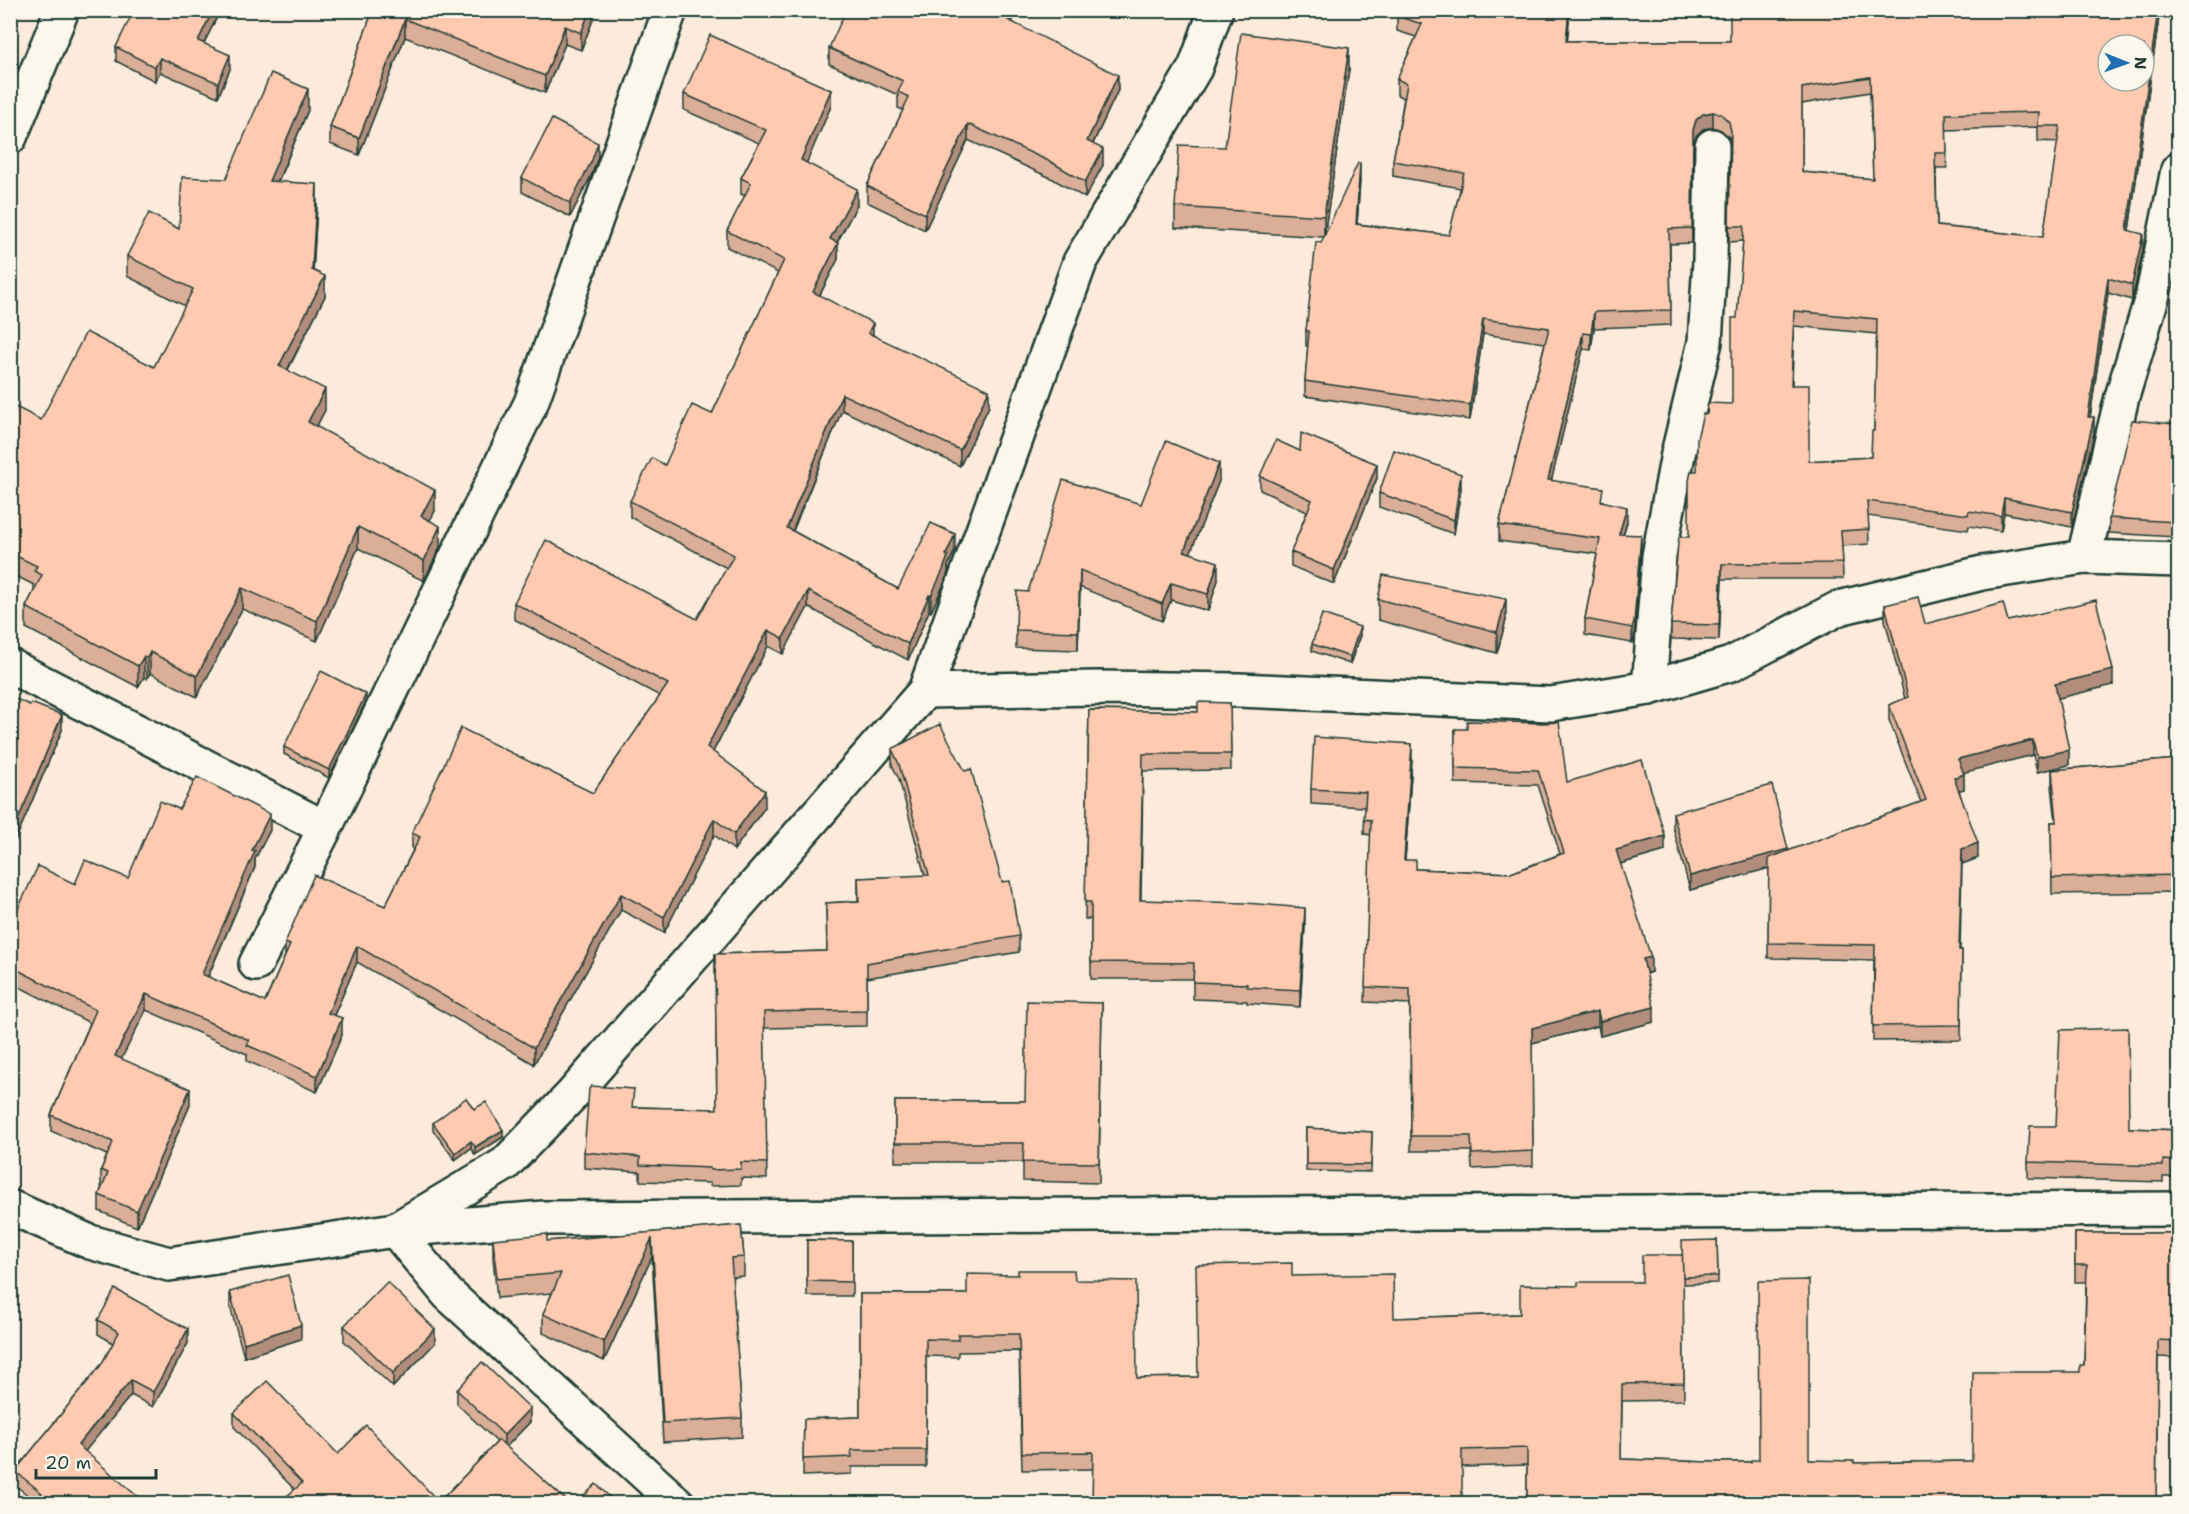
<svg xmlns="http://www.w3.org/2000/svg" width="2189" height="1514" font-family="'Shantell Sans',sans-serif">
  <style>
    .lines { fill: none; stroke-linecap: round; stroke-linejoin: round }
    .minor-casing { stroke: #1f3d34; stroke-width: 38 }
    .tertiary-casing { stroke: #1f3d34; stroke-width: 38 }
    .minor { stroke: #fbf7ec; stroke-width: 33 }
    .tertiary { stroke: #fbf7ec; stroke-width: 33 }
    .wall { fill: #dbae97; stroke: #1f3d34; stroke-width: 1.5; fill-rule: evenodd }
    .shaded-wall { fill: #b28d7b; stroke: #1f3d34; stroke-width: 1.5 }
    .building { fill: #ffcab0; stroke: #1f3d34; stroke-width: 1.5; fill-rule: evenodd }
  </style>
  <rect width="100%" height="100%" fill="#fceada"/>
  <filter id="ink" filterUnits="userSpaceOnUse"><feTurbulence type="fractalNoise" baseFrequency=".0167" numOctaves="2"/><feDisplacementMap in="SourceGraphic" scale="12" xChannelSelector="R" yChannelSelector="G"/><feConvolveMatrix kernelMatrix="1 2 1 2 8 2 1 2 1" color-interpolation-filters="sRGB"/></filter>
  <g filter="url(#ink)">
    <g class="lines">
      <defs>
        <g id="minor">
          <polyline points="2084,557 2122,397 2153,294 2178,170"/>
          <polyline points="10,666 325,828"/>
          <polyline points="1649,688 1659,556 1678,454 1705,342 1710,261 1712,146"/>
          <polyline points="925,691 1099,688 1239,690 1551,704 1649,688 1731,664 1839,608 1982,573 2084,557 2178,560"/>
          <polyline points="256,964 325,828 531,403 670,10"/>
          <polyline points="10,1207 90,1242 169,1264 395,1230 544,1218 2178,1209"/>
          <polyline points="678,1504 448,1294 395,1230 505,1164 571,1096 925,691 1080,262 1195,68 1216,10"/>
        </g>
        <polyline id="tertiary" points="10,137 62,10"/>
      </defs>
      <use href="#minor" class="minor-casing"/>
      <use href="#tertiary" class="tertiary-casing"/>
      <use href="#minor" class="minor"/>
      <use href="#tertiary" class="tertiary"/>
    </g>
    <g class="wall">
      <polygon points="219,10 219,13 204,43 230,69 218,97 160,72 155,81 116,61 116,47"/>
      <polygon points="373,10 597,10 581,50 565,44 545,93 405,37 359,155 330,144 330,127"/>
      <path d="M1381,10H1570L1567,41H1730L2160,10L2129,230L2143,250L2132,300L2108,293L2090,417L2094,433L2072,527L2004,513L2001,531L1969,526L1968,530L1868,516L1869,544L1842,546L1843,579H1722L1719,640L1671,639V624L1689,537L1697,471L1707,414L1732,404L1743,241L1729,242L1730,145L1729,137L1721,130L1713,127L1703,129L1696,136L1693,146L1692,243L1670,244L1671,325L1594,328L1591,350L1583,349L1551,480L1603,501L1627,522L1623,534L1641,551L1634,639L1632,643L1585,635V619L1597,554L1499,541V525L1545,343L1483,334L1470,420L1305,396V381L1308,346H1306V331L1321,243L1324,237L1175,228V207L1225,147L1349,69L1324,236L1360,179L1357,224L1449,235L1461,188L1393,176V161L1404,98L1397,95V79L1416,37L1397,31V15ZM1870,92L1873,179L1802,172V104ZM2038,127V141L2058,142L2043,237L1937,226L1936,168H1947L1946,130ZM1794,326L1877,334L1874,431L1871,457L1809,461L1792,385Z"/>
      <polygon points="1012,22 1118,90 1093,144 1103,165 1085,198 1053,179 968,140 925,230 867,202 867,186 903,110 898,108 898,95 829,64 829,48"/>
      <polygon points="684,94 831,106 806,163 857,205 837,243 838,259 820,295 873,335 989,406 960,466 842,410 793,531 898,589 955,550 948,566 948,572 943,586 931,612 929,611 908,660 808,607 783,654 768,646 713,752 765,807 734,850 714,835 664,933 621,910 534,1064 357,962 334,1015 342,1035 317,1092 247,1061 247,1054 146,1010 121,1059 190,1105 137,1227 99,1211 99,1195 102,1186 101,1186 101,1170 107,1155 51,1131 51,1115 90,1023 10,982 10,926 75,884 128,878 179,809 270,830 255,859 255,867 208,977 265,1002 285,956 285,943 385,906 413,850 412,849 412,833 593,793 660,696 514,619 514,603 697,619 727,568 630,517 630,501 665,465 712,414 778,273 727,247 727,231 745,196 741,194 741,178 759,143 684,110"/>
      <polygon points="308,110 278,182 317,204 313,270 325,296 288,370 325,410 316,427 435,511 429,521 440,547 424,581 358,548 317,641 242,609 197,697 150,673 147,679 144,677 138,687 26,628 26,607 34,591 34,585 10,573 10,419 41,420 154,367 185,306 127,276 127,256 179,229 226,179"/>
      <polygon points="598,157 592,174 570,217 522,192 522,178"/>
      <polygon points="2178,361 2178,507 2176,537 2109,533 2109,518 2174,424"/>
      <polygon points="1300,451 1377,478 1334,584 1291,566 1291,552 1307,512 1260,490 1260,476"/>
      <polygon points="1219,481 1190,553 1218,580 1208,611 1171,600 1162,621 1080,587 1078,650 1016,648 1016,630 1028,592 1141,504"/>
      <polygon points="1461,488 1454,534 1379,507 1379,493"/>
      <polygon points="1378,599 1506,620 1497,653 1378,620"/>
      <polygon points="1885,605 1925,624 2008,621 2113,685 2058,698 2069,765 2037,772 2033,755 1963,772 1964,789 1959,790 1978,858 1962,864 1960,950 1962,950 1961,1040 1873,1041 1874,960 1768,958 1769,868 1690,890 1673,827 1673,813 1788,851 1921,802 1889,720 1889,705 1905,699 1885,620"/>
      <polygon points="1360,635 1350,664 1312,651 1312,644"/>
      <polygon points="2178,683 2178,932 2176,932 2177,892 2052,894 2051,822 2056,822 2052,786 2052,770 2178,759 2172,700 2172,684"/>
      <polygon points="10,697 62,730 15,841 10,839"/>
      <polygon points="366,701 329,778 284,754 284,747"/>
      <polygon points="1230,703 1231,770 1143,771 1141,900 1305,925 1300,1007 1247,1003 1247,1001 1193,999 1193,979 1091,979 1091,919 1085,919 1089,710 1198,712"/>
      <polygon points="1455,729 1567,782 1665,851 1620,864 1651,972 1646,974 1654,1022 1600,1036 1598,1026 1532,1043 1533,1166 1472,1169 1471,1151 1411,1151 1410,1004 1365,1002 1371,835 1364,834 1365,807 1311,804 1311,789 1412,759 1405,860 1416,869 1511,873 1560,854 1538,785 1455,783"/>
      <polygon points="892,749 1002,882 1019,936 1019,952 867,978 867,1026 764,1028 767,1179 741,1178 741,1185 710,1186 710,1183 640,1181 640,1172 584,1168 584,1152 634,1107 717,1109 715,954 827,951 826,903 858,901 858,878 925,876 899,779 892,765"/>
      <polygon points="1102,1003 1099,1183 1023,1181 1023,1162 895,1162 895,1101 1025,1101"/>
      <polygon points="433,1123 503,1137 475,1155 471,1148 455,1160 433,1130"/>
      <polygon points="1306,1128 1372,1132 1371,1172 1306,1171"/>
      <polygon points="2129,1128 2178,1130 2178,1177 2163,1177 2163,1182 2028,1178 2028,1162"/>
      <polygon points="741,1225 744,1257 744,1276 732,1277 742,1418 742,1437 663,1442 652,1257 604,1361 543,1333 543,1314 552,1293 497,1298 493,1258 493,1239 547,1241"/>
      <polygon points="2075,1233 2178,1233 2178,1358 2158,1357 2156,1503 1527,1503 1527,1465 1462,1467 1093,1469 1022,1470 1019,1351 958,1352 958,1357 926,1356 926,1467 852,1467 852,1474 803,1476 804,1419 860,1417 860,1294 967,1294 1075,1280 1137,1378 1198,1377 1292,1276 1394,1318 1520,1314 1578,1286 1642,1282 1682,1255 1717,1240 1718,1283 1683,1284 1683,1276 1684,1400 1622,1401 1621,1459 1709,1462 1751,1462 1809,1460 1854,1463 1972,1461 2080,1372 2084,1365 2086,1282 2075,1282"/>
      <polygon points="807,1240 852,1241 852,1296 807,1296"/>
      <polygon points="230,1292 301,1339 244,1357 230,1306"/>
      <polygon points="98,1320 188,1343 153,1407 131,1395 85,1451 35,1501 15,1485 15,1471 101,1365 113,1343 98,1334"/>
      <polygon points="344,1326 435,1343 393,1387 344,1341"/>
      <polygon points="457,1390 530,1422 506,1447 569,1503 279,1503 295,1490 234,1427 234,1413 338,1454 439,1502 497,1442 457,1404"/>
    </g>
    <g class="shaded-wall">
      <polygon points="213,10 219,10 219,13 198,55 198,41"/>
      <polygon points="590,10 597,10 581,50 581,33"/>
      <polygon points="1011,10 1016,10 1008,36 1008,20"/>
      <polygon points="1569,10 1570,10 1566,57 1566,41"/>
      <polygon points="2158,10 2160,10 2127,245 2127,230"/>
      <polygon points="405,19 405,37 359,155 359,138"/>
      <polygon points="565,26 565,44 545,93 545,76"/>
      <polygon points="1349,48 1349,69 1324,237 1324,216"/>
      <polygon points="230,55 230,69 218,97 218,83"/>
      <polygon points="160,58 160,72 155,81 155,67"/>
      <polygon points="1118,75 1118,90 1087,156 1087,141"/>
      <polygon points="308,89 308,110 269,202 269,181"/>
      <polygon points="831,90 831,106 801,176 801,160"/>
      <polygon points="1713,112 1713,127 1703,129 1696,136 1693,146 1692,243 1693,130 1696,120 1703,114"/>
      <polygon points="968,124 968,140 925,230 925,214"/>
      <polygon points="598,143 598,157 592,174 570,217 570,203"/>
      <polygon points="1103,149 1103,165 1085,198 1085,182"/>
      <polygon points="1360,163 1360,179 1356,240 1356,224"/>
      <polygon points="317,184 317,204 312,291 312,270"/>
      <polygon points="857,189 857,205 830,255 830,239"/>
      <polygon points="2143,234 2143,250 2132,300 2132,285"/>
      <polygon points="838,243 838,259 813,308 813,292"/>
      <polygon points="325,276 325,296 279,386 279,366"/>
      <polygon points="2108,278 2108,293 2088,432 2088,417"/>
      <polygon points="1594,312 1594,328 1591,350 1591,334"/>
      <polygon points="1483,319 1483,334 1470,420 1470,405"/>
      <polygon points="873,323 873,339 868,333"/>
      <polygon points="1583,333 1583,349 1548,495 1548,480"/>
      <polygon points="325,389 325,410 308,443 308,422"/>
      <polygon points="989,390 989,406 960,466 960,450"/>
      <polygon points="842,394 842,410 787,544 787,528"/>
      <polygon points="2094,417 2094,433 2072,527 2072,512"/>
      <polygon points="1219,463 1219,481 1184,569 1184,551"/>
      <polygon points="1377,464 1377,478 1334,584 1334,570"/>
      <polygon points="1461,474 1461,488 1454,534 1454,520"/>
      <polygon points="435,490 435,511 421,537 421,516"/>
      <polygon points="2178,492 2178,507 2176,537 2176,522"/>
      <polygon points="2004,498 2004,513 2001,531 2001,516"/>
      <polygon points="1627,507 1627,522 1619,549 1619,534"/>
      <polygon points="440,526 440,547 424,581 424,561"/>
      <polygon points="358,527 358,548 317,641 317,621"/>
      <polygon points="955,534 955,550 948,566 948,572 943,586 931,612 931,596 946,555"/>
      <polygon points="1641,535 1641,551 1634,639 1632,643 1632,628"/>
      <polygon points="1218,562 1218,580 1208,611 1208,594"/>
      <polygon points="1722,564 1722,579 1719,640 1719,625"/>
      <polygon points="1080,570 1080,587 1078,650 1078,632"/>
      <polygon points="1171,583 1171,600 1162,621 1162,604"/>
      <polygon points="242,588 242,609 197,697 197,676"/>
      <polygon points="808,591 808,607 783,654 783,638"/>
      <polygon points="929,595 929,611 908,660 908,644"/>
      <polygon points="1506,599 1506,620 1497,653 1497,632"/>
      <polygon points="1360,627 1360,635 1350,664 1350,657"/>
      <polygon points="768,630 768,646 707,763 707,747"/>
      <polygon points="150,652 150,673 147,679 147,658"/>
      <polygon points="144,656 144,677 138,687 138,666"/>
      <polygon points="2113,670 2113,685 2055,699 2055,684"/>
      <polygon points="366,694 366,701 329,778 329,770"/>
      <polygon points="62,715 62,730 15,841 15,827"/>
      <polygon points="2033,740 2033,755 1958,774 1958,759"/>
      <polygon points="1412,744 1412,759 1404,875 1404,860"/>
      <polygon points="2069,750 2069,765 2037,772 2037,757"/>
      <polygon points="1964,774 1964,789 1954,792 1954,778"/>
      <polygon points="765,791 765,807 734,850 734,834"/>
      <polygon points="270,814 270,830 255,859 255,867 202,990 202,974 252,850"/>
      <polygon points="714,819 714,835 664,933 664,917"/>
      <polygon points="1665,836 1665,851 1616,865 1616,850"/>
      <polygon points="1978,843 1978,858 1962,864 1962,849"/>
      <polygon points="1788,849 1788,863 1690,890 1690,876"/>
      <polygon points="621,894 621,910 534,1064 534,1048"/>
      <polygon points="1305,908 1305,925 1300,1007 1300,990"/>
      <polygon points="357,946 357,962 328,1029 328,1013"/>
      <polygon points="1651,957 1651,972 1643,974 1643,959"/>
      <polygon points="146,994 146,1010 115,1072 115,1056"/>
      <polygon points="1654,1007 1654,1022 1600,1036 1600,1021"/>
      <polygon points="1598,1011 1598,1026 1532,1043 1532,1028"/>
      <polygon points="342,1018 342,1035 317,1092 317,1076"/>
      <polygon points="190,1089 190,1105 137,1227 137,1211"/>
      <polygon points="503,1130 503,1137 475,1155 475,1147"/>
      <polygon points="471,1141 471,1148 455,1160 455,1153"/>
      <polygon points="652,1238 652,1257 604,1361 604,1342"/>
      <polygon points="301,1325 301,1339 244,1357 244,1343"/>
      <polygon points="188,1329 188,1343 153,1407 153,1392"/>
      <polygon points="435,1329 435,1343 393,1387 393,1373"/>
      <polygon points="131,1380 131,1395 78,1460 78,1445"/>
      <polygon points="530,1408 530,1422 504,1449 504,1435"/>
    </g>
    <g class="building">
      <polygon points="134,10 213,10 198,41 230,55 218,83 160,58 155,67 116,47"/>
      <polygon points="373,10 590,10 581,33 565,26 545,76 405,19 359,138 330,127"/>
      <polygon points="846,10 853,10 859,13 860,10 1011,10 1008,20 1118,75 1087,141 1103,149 1085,182 1053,163 968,124 925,214 867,186 909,97 898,92 903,81 829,48"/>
      <path d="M1399,10H1569L1566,41H1730V10H2158L2127,230L2143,234L2132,285L2108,278L2088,417H2094L2072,512L2004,498L2001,516L1969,511L1968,515L1867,501L1869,529L1841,531L1843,563L1722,564L1719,625L1671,624L1678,543L1679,537H1689V481L1691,471H1697V438L1703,414H1707L1708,403L1732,404V318H1737L1744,226H1729L1731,131L1729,122L1721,114L1713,112L1703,114L1696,120L1693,130L1692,228L1669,229L1671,310L1594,312L1591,334L1583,333L1548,480L1603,488L1601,501L1627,507L1619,534L1641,535L1634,623L1632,628L1585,619L1600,539L1499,525L1549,328L1483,319L1470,405L1305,381L1309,331H1306L1316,242L1321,243L1358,163H1360L1356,224L1449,235L1464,173L1393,161L1407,84L1397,79L1422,24L1397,16ZM2108,45H2144V81H2108ZM1870,77L1873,179L1802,172V88ZM2039,112L2038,126H2060L2043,237L1937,226L1935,153H1947L1946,114ZM1794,311L1877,319L1874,431H1872L1871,457L1809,461V385H1791Z"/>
      <polygon points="1241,33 1349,48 1324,216 1175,207 1179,145 1225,147"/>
      <polygon points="710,35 831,90 801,160 857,189 830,239 838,243 813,292 873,323 868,333 989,390 960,450 842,394 787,528 898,589 931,523 955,534 946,555 948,556 943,570 931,596 929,595 908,644 808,591 783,638 768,630 707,747 765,791 734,834 714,819 664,917 621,894 534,1048 357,946 328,1013 342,1018 317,1076 247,1045 249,1040 146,994 115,1056 190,1089 137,1211 99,1195 108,1173 101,1170 113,1142 51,1115 96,1010 10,966 10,926 38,866 75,884 85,860 128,878 160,801 179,809 197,777 270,814 252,850 255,851 202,974 265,1002 290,945 285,943 314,875 385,906 420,837 412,833 461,728 593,793 668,684 514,603 546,540 697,619 734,555 630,501 652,458 665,465 692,405 712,414 784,260 727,231 751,183 741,178 766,130 684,94"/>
      <polygon points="271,73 308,89 269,181 317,184 312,270 325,276 279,366 325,389 308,422 435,490 421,516 440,526 424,561 358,527 317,621 242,588 197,676 150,652 147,658 144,656 138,666 26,607 42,575 34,571 37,566 10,553 10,419 16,407 41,420 86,332 154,367 193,289 127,256 149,213 179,229 182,177 226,179"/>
      <polygon points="552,119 598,143 592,160 570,203 522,178"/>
      <polygon points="2176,361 2178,361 2178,492 2176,522 2109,518 2132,420 2174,424"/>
      <polygon points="1301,433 1377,464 1334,570 1291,552 1312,500 1260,476 1276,440 1300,451"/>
      <polygon points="1166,441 1219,463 1184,551 1218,562 1208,594 1171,583 1162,604 1080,570 1078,632 1016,630 1017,591 1028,592 1063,480 1141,504"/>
      <polygon points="1394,450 1461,474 1454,520 1379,493"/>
      <polygon points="1383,575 1506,599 1497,632 1378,599"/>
      <polygon points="1918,597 1925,624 2003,603 2008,621 2096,600 2113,670 2055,684 2069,750 2037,757 2033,740 1958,759 1964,774 1954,778 1978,843 1962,849 1959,950 1962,950 1961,1025 1873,1026 1875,945 1768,943 1769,858 1926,800 1889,705 1908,697 1885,605"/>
      <polygon points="1322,614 1360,627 1350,657 1312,644"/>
      <polygon points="321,671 366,694 329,770 284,747"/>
      <polygon points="2178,683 2178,752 2172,684"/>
      <polygon points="10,697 30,705 31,703 62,715 15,827 10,825"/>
      <polygon points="1198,702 1230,703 1231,754 1143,754 1140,900 1245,903 1305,908 1300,990 1247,987 1247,984 1193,982 1194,963 1091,962 1091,902 1085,902 1089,710 1198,712"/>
      <polygon points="1467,721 1543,723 1559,722 1567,782 1642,760 1665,836 1616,850 1651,957 1643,959 1654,1007 1600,1021 1598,1011 1532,1028 1533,1151 1472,1154 1471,1136 1411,1136 1410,989 1365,987 1371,820 1364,819 1366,792 1311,789 1314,737 1412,744 1404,860 1416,860 1416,869 1511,873 1564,853 1538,770 1455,768 1455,729 1467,729"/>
      <polygon points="940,724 965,771 971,769 1002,882 1010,881 1019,936 867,963 867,1010 764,1012 767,1163 741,1162 741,1169 710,1170 710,1168 640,1165 640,1157 584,1152 589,1089 591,1086 634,1089 632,1107 717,1109 715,954 827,951 826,903 859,901 858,878 929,875 899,764 892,749"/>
      <polygon points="2178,759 2178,915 2176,915 2177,875 2052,878 2051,822 2057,822 2052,770"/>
      <polygon points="1772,785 1788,849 1690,876 1673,813"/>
      <polygon points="1027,1001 1102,1003 1099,1163 1023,1162 1024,1143 895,1143 895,1101 1025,1101"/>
      <polygon points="2128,1028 2129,1128 2178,1130 2178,1161 2163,1160 2163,1166 2028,1162 2030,1126 2056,1126 2060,1030"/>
      <polygon points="466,1098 474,1109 486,1102 503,1130 475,1147 471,1141 455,1153 433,1123"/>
      <polygon points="1306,1128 1372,1132 1371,1165 1306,1164"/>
      <polygon points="741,1225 744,1257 731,1258 742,1418 663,1423 652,1238 604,1342 543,1314 561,1273 497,1279 493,1239 547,1234 547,1241"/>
      <polygon points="2075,1233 2178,1233 2178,1341 2158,1340 2156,1503 1893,1503 1741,1502 1741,1503 1527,1503 1527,1448 1462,1450 1462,1503 1092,1503 1093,1452 1022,1453 1019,1334 958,1334 958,1340 926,1339 926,1450 851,1450 852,1457 803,1459 804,1419 860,1417 860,1294 967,1294 967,1274 1018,1275 1018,1270 1074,1270 1075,1280 1136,1281 1137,1378 1198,1377 1196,1265 1292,1263 1292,1276 1393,1274 1394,1318 1520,1314 1520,1285 1578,1286 1578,1282 1642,1282 1642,1255 1683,1255 1684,1383 1622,1384 1621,1459 1709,1462 1751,1462 1751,1460 1759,1460 1758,1281 1809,1280 1809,1460 1854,1461 1854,1463 1972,1461 1973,1372 2080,1372 2080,1365 2084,1365 2087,1265 2075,1265"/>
      <polygon points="807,1240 852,1241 852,1282 807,1281"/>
      <polygon points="1717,1240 1718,1276 1683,1277 1682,1241"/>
      <polygon points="288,1275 301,1325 244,1343 230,1292"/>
      <polygon points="387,1282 435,1329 393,1373 344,1326"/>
      <polygon points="115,1289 188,1329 153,1392 131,1380 78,1445 145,1503 32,1503 42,1493 15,1471 101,1365 119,1332 98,1320"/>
      <polygon points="482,1362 530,1408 504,1435 457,1390"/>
      <polygon points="267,1381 338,1454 366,1425 439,1502 499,1440 569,1503 279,1503 302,1483 234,1413"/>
      <polygon points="596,1484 616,1503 577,1503"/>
      <rect x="921" y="1500" width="38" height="3"/>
    </g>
  </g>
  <rect width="2189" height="1514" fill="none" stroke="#fbf7ec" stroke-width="36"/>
  <rect x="18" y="18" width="2153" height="1478" fill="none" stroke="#1f3d34" stroke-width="2" filter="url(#ink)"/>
  <g transform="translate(2126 63) rotate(91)"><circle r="28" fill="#fbf7ec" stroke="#a3ada2" stroke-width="1.5"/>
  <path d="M0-4.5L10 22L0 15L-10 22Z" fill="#1f6fb2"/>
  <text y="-9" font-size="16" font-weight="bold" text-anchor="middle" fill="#1f3d34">N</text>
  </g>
  <path d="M36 1469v9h120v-9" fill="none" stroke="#1f3d34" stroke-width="3"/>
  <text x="45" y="1469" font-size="18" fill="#1f3d34" stroke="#fbf7ec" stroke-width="4.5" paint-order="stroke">20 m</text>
</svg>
